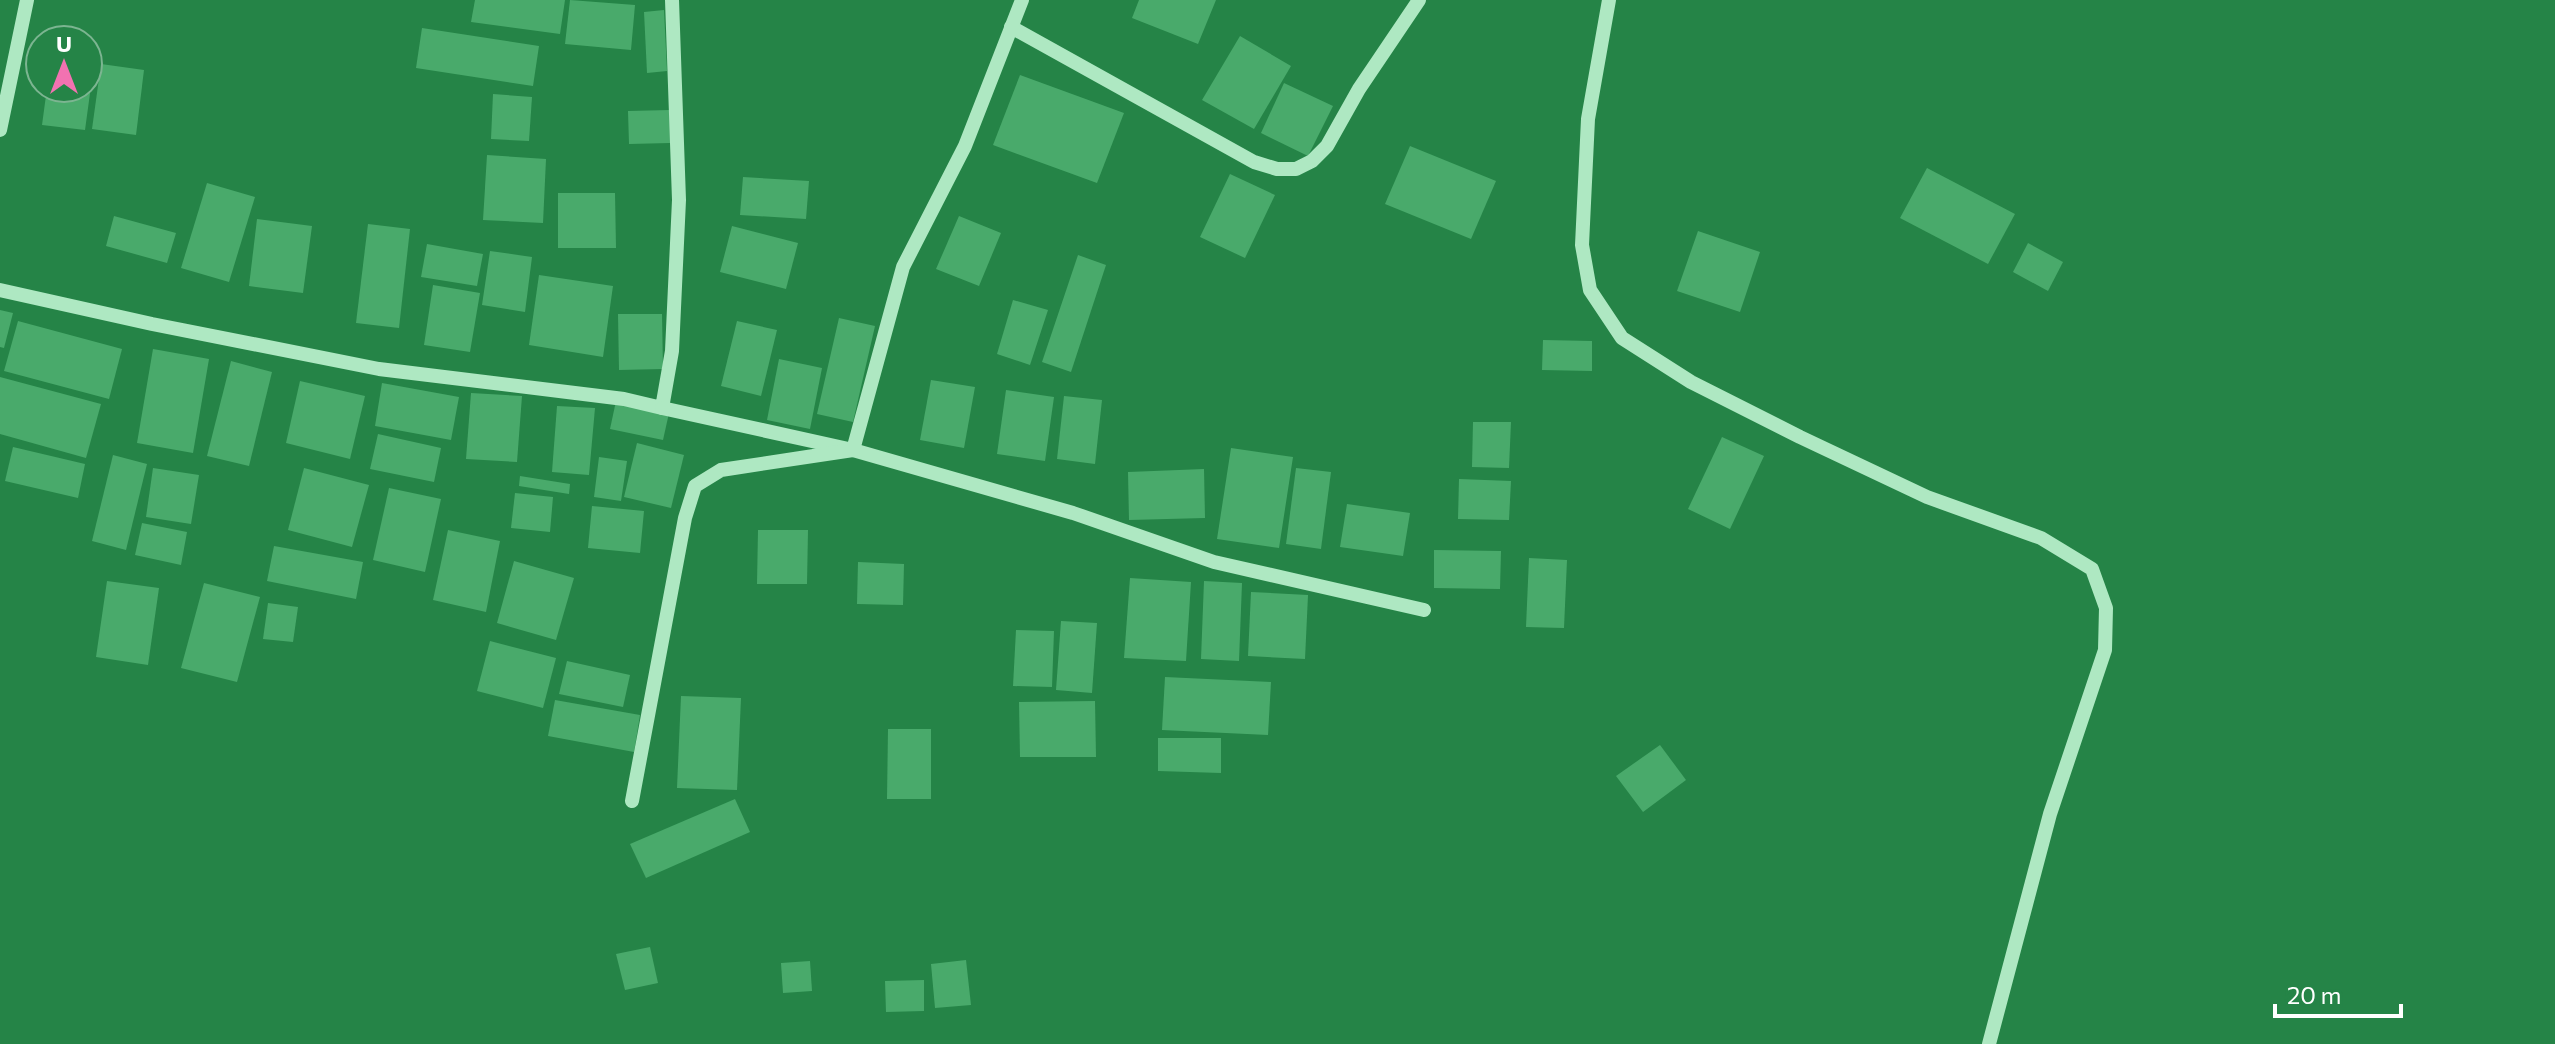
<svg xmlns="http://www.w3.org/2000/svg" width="2555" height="1044" font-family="Commissioner,sans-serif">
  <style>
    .building { fill: #49aa6b }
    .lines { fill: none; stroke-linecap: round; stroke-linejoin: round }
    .minor { stroke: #aee8c2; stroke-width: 14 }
  </style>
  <rect width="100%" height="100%" fill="#258447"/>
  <g class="building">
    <polygon points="475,0 565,0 560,34 471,22"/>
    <polygon points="570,0 635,5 631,50 565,44"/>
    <polygon points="1139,0 1216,0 1198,44 1132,18"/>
    <polygon points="664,10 667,71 647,73 644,12"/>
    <polygon points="422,28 539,46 533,86 416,68"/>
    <polygon points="1240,36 1291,66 1254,129 1202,100"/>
    <polygon points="88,64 94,64 85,130 42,125 47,88 88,88"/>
    <polygon points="101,64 144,70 136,135 92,129"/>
    <polygon points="1020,75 1124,113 1097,183 993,145"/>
    <polygon points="1284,83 1333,106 1308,156 1261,133"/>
    <polygon points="493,94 532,97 529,141 491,139"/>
    <polygon points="670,110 670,143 629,144 628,111"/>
    <polygon points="1410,146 1496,181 1471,239 1385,204"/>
    <polygon points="487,155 546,159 543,223 483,220"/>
    <polygon points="1927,168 2015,214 1988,264 1900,218"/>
    <polygon points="1230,174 1275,195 1245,258 1200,237"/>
    <polygon points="743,177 809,181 806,219 740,215"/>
    <polygon points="207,183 255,197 229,282 181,268"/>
    <polygon points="558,193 615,193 616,248 558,248"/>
    <polygon points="114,216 176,233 167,263 106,246"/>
    <polygon points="959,216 1001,233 979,286 936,269"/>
    <polygon points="257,219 312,226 303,293 249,286"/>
    <polygon points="368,224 410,229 399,328 356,323"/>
    <polygon points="732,226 798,243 786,289 720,272"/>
    <polygon points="1698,231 1760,252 1740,312 1677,291"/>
    <polygon points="2028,243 2063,262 2048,291 2013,272"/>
    <polygon points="427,244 483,254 477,286 421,277"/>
    <polygon points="490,251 532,257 525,312 482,305"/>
    <polygon points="1078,255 1106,265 1071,372 1042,362"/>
    <polygon points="539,275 613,286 603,357 529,345"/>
    <polygon points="433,285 480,293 470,352 424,345"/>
    <polygon points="1013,300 1048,310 1030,365 997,354"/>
    <polygon points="0,310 13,313 4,348 0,347"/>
    <polygon points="618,314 662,314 663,369 619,370"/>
    <polygon points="839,318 875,326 853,422 817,414"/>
    <polygon points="18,321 122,349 109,399 4,371"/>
    <polygon points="737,321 777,330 761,396 721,386"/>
    <polygon points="1543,340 1592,341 1592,371 1542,370"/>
    <polygon points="153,349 209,359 193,453 137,443"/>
    <polygon points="779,359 822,368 810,429 767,420"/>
    <polygon points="231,361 272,372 249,466 207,456"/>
    <polygon points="0,377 101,404 86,458 0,434"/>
    <polygon points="931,380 975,387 964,448 920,440"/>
    <polygon points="300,381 365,396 350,459 286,443"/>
    <polygon points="382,383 459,397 451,440 375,426"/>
    <polygon points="1006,390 1054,397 1045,461 997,454"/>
    <polygon points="471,393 522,396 517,462 466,459"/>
    <polygon points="1064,396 1102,400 1095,464 1057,459"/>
    <polygon points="616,401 669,413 663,440 610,429"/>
    <polygon points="557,406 595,408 589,475 552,472"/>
    <polygon points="1473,422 1511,422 1509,468 1472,467"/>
    <polygon points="378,434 441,448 434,482 370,469"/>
    <polygon points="1722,437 1764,456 1730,529 1688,509"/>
    <polygon points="637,443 684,455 671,508 624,497"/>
    <polygon points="13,447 85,464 78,498 5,481"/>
    <polygon points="1231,448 1293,457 1279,548 1217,539"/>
    <polygon points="113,455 147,464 126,550 92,541"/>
    <polygon points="599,457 627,461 621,501 594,497"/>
    <polygon points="153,468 199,475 191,524 146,517"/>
    <polygon points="304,468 369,485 352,547 288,530"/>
    <polygon points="1296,468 1331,472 1321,549 1286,544"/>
    <polygon points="1204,469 1205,518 1129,520 1128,472"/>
    <polygon points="520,476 570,484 569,494 519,486"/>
    <polygon points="1459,479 1511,481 1509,520 1458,519"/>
    <polygon points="389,488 441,499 425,572 373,560"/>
    <polygon points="515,493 553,497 550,532 511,528"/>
    <polygon points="1347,504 1410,513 1403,556 1340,547"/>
    <polygon points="592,506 644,511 640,553 588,548"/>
    <polygon points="142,523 187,532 181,565 135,555"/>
    <polygon points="448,530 500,541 486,612 433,600"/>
    <polygon points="758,530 808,530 807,584 757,584"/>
    <polygon points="274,546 363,562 356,599 267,581"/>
    <polygon points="1434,550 1501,551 1500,589 1434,588"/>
    <polygon points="1529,558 1567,560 1564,628 1526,627"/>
    <polygon points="514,561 574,578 556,640 497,623"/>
    <polygon points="858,562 904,564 903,605 857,604"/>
    <polygon points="1130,578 1191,582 1186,661 1124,658"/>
    <polygon points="107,581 159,588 148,665 96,657"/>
    <polygon points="1204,581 1242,583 1239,661 1201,659"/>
    <polygon points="204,583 260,597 237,682 181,668"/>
    <polygon points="1251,592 1308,595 1305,659 1248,656"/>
    <polygon points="268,603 298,607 293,642 263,639"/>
    <polygon points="1061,621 1097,623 1092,693 1056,690"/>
    <polygon points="1016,630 1054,631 1052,687 1013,686"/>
    <polygon points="490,641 556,658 543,708 477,691"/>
    <polygon points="567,661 630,675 623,707 559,694"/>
    <polygon points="1165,677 1271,682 1268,735 1162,730"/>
    <polygon points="681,696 741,698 737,790 677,788"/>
    <polygon points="555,700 640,715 634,752 548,736"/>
    <polygon points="1095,701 1096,757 1020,757 1019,702"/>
    <polygon points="888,729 931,729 931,799 887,799"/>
    <polygon points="1158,738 1221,738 1221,773 1158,771"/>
    <polygon points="1660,745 1686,780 1643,812 1616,776"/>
    <polygon points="735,799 750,832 646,878 630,844"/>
    <polygon points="650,947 658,983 625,990 616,954"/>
    <polygon points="966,960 971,1005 935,1008 931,964"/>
    <polygon points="810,961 812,991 783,993 781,963"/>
    <polygon points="924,980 924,1011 886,1012 885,981"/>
  </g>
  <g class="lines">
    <g class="minor">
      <polyline points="1609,0 1588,119 1582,245 1590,290 1622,338 1691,382 1800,437 1927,497 2041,538 2092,569 2106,608 2105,650 2050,814 1989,1044"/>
      <polyline points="1011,27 1254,162 1277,169 1296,169 1312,161 1327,146 1359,89 1419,0"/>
      <polyline points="0,130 27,0"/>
      <polyline points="0,290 152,324 379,369 624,399 662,408 672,351 679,200 672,0"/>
      <polyline points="662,408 853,450 1073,513 1214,562 1424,610"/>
      <polyline points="632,801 685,518 695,486 721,470 853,450 903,267 965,146 1022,0"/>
    </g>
  </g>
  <g transform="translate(64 64)"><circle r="38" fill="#258447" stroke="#7cb591" stroke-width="2"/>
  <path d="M0-6L14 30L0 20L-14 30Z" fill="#f272b1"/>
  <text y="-12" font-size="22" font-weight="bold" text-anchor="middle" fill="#ffffff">U</text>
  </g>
  <path d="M2275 1004v12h126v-12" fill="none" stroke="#ffffff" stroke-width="4"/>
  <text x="2287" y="1004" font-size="24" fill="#ffffff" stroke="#258447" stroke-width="6" paint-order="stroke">20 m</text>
</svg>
